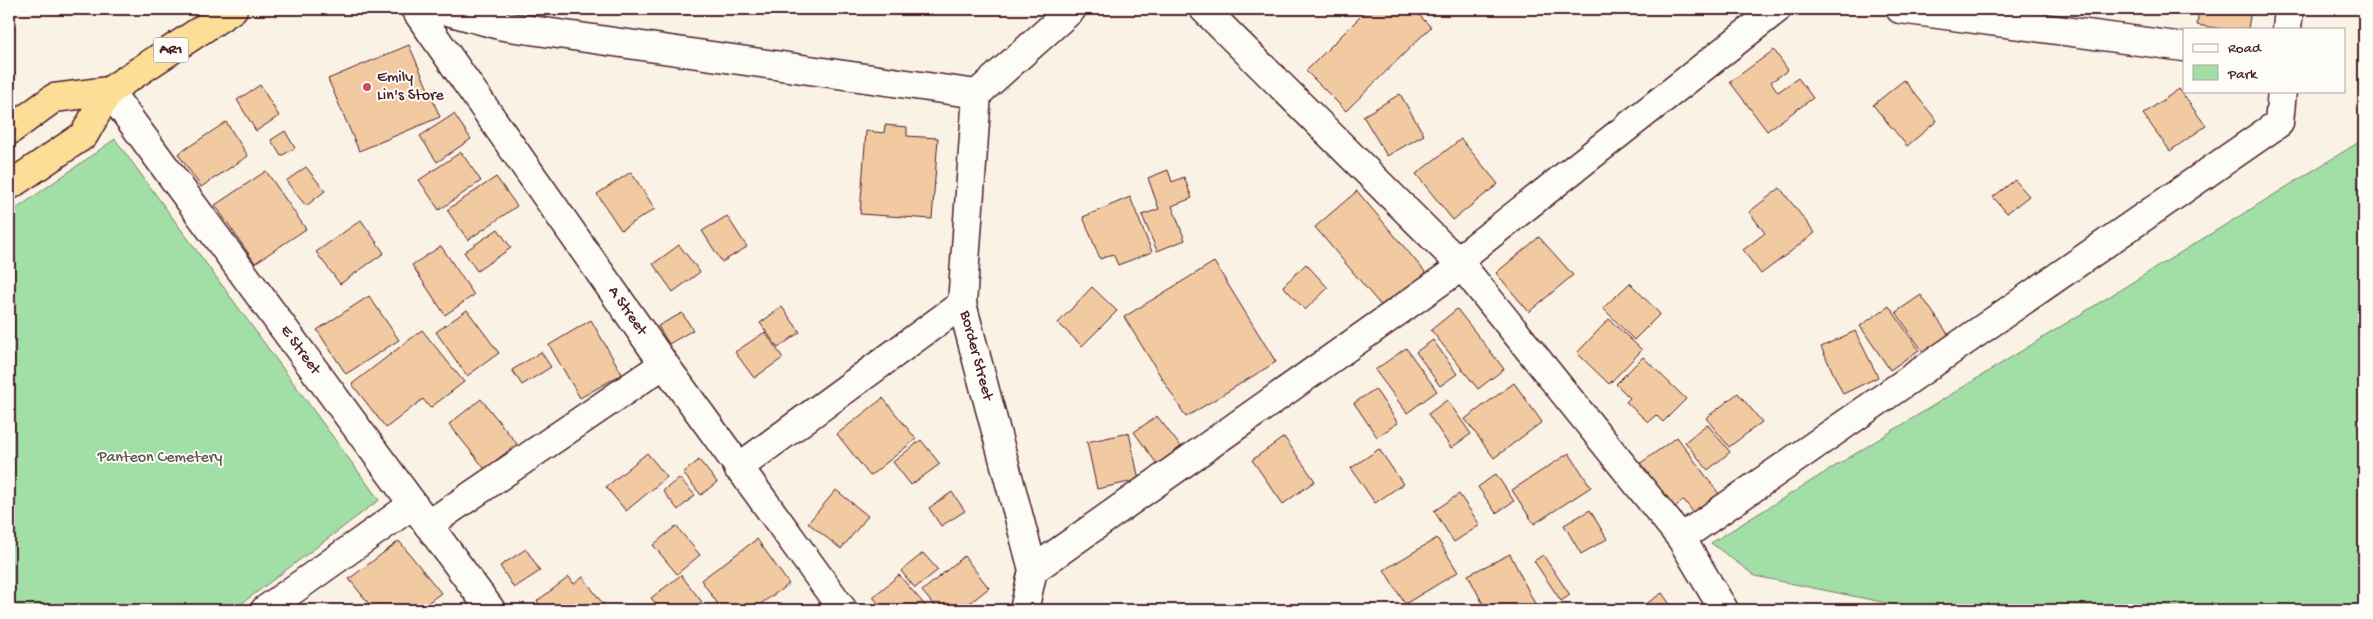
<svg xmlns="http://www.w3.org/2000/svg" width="2373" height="619" font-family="'Gochi Hand',sans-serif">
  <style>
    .green { fill: #a2dfa6; stroke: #767f68 }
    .building { fill: #f2caa1; stroke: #4a1f2b }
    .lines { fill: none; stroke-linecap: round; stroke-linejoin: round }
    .minor-casing { stroke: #4a1f2b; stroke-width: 31 }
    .trunk-casing { stroke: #4a1f2b; stroke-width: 31 }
    .minor { stroke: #fdfcf7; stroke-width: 28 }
    .trunk { stroke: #fcde96; stroke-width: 28 }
    .poi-dot { fill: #d1495b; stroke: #fdfcf7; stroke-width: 2 }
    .labels { text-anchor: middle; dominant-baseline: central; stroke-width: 4; stroke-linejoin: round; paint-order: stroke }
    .shield { fill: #fdfcf7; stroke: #806168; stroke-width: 1 }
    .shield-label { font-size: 15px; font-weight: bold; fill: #4a1f2b }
    .poi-label { font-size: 16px; fill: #4a1f2b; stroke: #fdfcf7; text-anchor: start }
    .street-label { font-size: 16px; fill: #4a1f2b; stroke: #fdfcf7 }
    .park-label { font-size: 16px; fill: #645950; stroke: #fdfcf7 }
  </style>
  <rect width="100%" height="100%" fill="#fbf2e6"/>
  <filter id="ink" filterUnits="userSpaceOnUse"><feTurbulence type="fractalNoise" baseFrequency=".02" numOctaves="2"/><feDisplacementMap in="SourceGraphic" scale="10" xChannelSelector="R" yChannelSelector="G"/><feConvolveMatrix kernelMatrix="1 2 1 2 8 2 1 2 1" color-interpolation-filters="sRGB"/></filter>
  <g filter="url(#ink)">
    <g class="green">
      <polygon points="115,139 379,500 233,610 9,610 9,214"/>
      <polygon points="2364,139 2364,610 1921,610 1755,576 1711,543"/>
    </g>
    <g class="building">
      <polygon points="1368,9 1413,9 1431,27 1346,111 1306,71"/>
      <polygon points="2199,9 2251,9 2248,29 2222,29 2197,25"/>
      <polygon points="409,45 440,117 359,151 328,79"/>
      <polygon points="1774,50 1788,70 1771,82 1778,92 1798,78 1813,98 1767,131 1730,82"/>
      <polygon points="1904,80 1937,121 1907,146 1873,105"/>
      <polygon points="260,85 279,116 256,131 237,100"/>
      <polygon points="2179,89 2206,126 2170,151 2143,114"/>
      <polygon points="1400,94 1424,135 1387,156 1363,116"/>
      <polygon points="454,114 471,139 437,162 420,136"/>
      <polygon points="226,122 248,156 201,187 178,154"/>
      <polygon points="885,125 907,127 907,136 938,138 932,219 860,214 866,131 884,133"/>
      <polygon points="285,131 295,148 281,156 271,140"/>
      <polygon points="1461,139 1498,184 1453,220 1416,174"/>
      <polygon points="461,152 481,181 439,210 419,180"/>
      <polygon points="306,167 325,191 306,206 286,181"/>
      <polygon points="1168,170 1172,182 1184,177 1192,198 1172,206 1185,240 1157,251 1142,215 1159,209 1148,178"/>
      <polygon points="266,171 306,229 255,263 215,205"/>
      <polygon points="631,172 655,209 621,230 597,194"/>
      <polygon points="496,177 517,206 468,240 447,210"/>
      <polygon points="2015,180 2029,196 2007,213 1993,197"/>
      <polygon points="1780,188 1815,233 1761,274 1743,250 1765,233 1749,212"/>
      <polygon points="1357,191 1426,273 1383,308 1315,227"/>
      <polygon points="1130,197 1152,252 1118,265 1113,254 1100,259 1083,217"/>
      <polygon points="727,216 747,247 722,262 702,231"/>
      <polygon points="361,220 384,253 340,284 316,252"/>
      <polygon points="498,229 511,248 477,271 464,252"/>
      <polygon points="1539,237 1573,275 1529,312 1496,273"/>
      <polygon points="679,245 700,272 673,292 653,264"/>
      <polygon points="441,246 474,295 445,315 412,265"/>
      <polygon points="1214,262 1276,362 1186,417 1124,317"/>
      <polygon points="1306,264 1328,288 1305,310 1283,286"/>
      <polygon points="1630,283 1660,314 1634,340 1603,308"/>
      <polygon points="1092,287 1117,311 1082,346 1058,323"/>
      <polygon points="1921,295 1950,337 1925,355 1896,312"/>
      <polygon points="369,296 399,340 346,374 317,330"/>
      <polygon points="1889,306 1919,350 1890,370 1860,326"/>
      <polygon points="782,307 800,332 778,348 760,323"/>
      <polygon points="1457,309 1504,369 1478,389 1431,330"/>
      <polygon points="467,310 499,353 467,376 436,332"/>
      <polygon points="682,313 693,330 669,344 658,326"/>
      <polygon points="1609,319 1642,350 1609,384 1577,353"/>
      <polygon points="591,320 622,374 580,398 549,345"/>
      <polygon points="422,330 464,382 430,408 423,399 386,428 352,384"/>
      <polygon points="1855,331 1878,377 1843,394 1821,347"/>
      <polygon points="765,332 783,358 754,378 735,352"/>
      <polygon points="1433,340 1457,374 1440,386 1416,352"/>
      <polygon points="1406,348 1437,391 1407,413 1375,370"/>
      <polygon points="541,352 551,367 522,385 512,370"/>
      <polygon points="1643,357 1686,399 1663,422 1656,415 1648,422 1626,402 1630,398 1616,384"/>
      <polygon points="1514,383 1542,422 1494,458 1465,419"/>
      <polygon points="1375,389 1398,423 1377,437 1354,403"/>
      <polygon points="1738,393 1762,422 1729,447 1706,418"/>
      <polygon points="883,398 916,439 870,476 837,434"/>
      <polygon points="481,399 517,444 485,469 449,424"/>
      <polygon points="1447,400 1471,434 1451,448 1428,414"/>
      <polygon points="1157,416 1181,447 1157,464 1134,432"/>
      <polygon points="1707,424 1730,452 1708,470 1685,442"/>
      <polygon points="1129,433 1139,480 1097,489 1087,442"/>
      <polygon points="1284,437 1315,481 1283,504 1252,460"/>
      <polygon points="1677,437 1719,494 1693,512 1684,500 1671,510 1638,465"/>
      <polygon points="921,440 940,464 911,485 893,462"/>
      <polygon points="1379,449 1403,484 1375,503 1351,468"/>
      <polygon points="647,453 667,477 626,511 606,487"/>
      <polygon points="1569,453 1591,487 1534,524 1512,490"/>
      <polygon points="699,460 717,482 701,495 683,473"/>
      <polygon points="1496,474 1514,501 1496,513 1478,487"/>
      <polygon points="679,478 695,495 678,510 663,491"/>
      <polygon points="836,490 868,516 841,549 808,523"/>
      <polygon points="952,492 965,511 941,526 929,508"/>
      <polygon points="1459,494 1480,525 1454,542 1434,511"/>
      <polygon points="1590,510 1607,539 1581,554 1564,525"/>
      <polygon points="676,526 700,555 677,574 653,545"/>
      <polygon points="1437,538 1458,572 1405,604 1384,570"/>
      <polygon points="757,539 789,584 752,610 722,610 701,580"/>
      <polygon points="399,541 441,593 418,610 374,610 349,579"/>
      <polygon points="526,549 540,571 514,588 500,566"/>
      <polygon points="923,553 938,570 915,588 901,571"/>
      <polygon points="1510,554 1538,610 1486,610 1468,575"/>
      <polygon points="1543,555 1570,595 1561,601 1534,561"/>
      <polygon points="964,556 989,588 961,610 938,610 922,591"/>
      <polygon points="681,575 702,602 691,610 661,610 651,598"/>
      <polygon points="899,575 929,610 884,610 873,597"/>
      <polygon points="569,577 574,584 583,577 606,608 604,610 544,610 537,601"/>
      <polygon points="1662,593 1674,610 1637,610"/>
    </g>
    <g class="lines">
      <defs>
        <g id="minor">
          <path id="s1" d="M415,9L664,364L843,610"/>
          <polyline points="440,9 503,26 977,94 1072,9"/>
          <polyline points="1204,9 1462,266 1681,538 1724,610"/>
          <polyline points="1900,9 2184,47"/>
          <polyline points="2287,29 2289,9"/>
          <path id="s2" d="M109,91L491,610"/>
          <path id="s3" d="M977,94L962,304L1033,570L1024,610"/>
          <polyline points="1457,261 1777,9"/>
          <polyline points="738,468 962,304"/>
          <polyline points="428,525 664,364"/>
          <polyline points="1681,538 2279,123 2282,91"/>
          <polyline points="1033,570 1462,266"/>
          <polyline points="265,610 412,505"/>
        </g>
        <g id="trunk">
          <polyline points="9,131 54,98 109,91 233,9"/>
          <polyline points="9,186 84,135 109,91"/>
        </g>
      </defs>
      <use href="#minor" class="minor-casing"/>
      <use href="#trunk" class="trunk-casing"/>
      <use href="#minor" class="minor"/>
      <use href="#trunk" class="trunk"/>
    </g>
  </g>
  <circle class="poi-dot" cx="367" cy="87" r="5"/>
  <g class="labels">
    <rect class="shield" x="153.5" y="37.5" width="35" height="25" rx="4"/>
    <g class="shield-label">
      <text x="171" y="50">AR1</text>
    </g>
    <g class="poi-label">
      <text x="377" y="78">Emily<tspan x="377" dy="18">Lin's Store</tspan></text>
    </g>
    <g class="street-label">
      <text stroke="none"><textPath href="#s1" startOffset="369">A Street</textPath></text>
      <text stroke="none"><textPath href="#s2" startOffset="322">E Street</textPath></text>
      <text stroke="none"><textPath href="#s3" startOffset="264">Border Street</textPath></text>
    </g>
    <g class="park-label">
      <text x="160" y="458">Panteon Cemetery</text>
    </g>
  </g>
  <rect width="2373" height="619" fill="none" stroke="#fdfcf7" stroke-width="30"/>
  <rect x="15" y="15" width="2343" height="589" fill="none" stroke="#4a1f2b" stroke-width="2" filter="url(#ink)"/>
  <rect x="2183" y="28" width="162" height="65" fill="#fdfcf7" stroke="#b5a4a5"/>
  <rect x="2193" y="44" width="25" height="8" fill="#fdfcf7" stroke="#b5a4a5"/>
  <text x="2228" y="52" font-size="15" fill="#4a1f2b">Road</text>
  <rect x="2193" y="65" width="25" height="15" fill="#a2dfa6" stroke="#b5a4a5"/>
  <text x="2228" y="78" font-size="15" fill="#4a1f2b">Park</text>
</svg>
